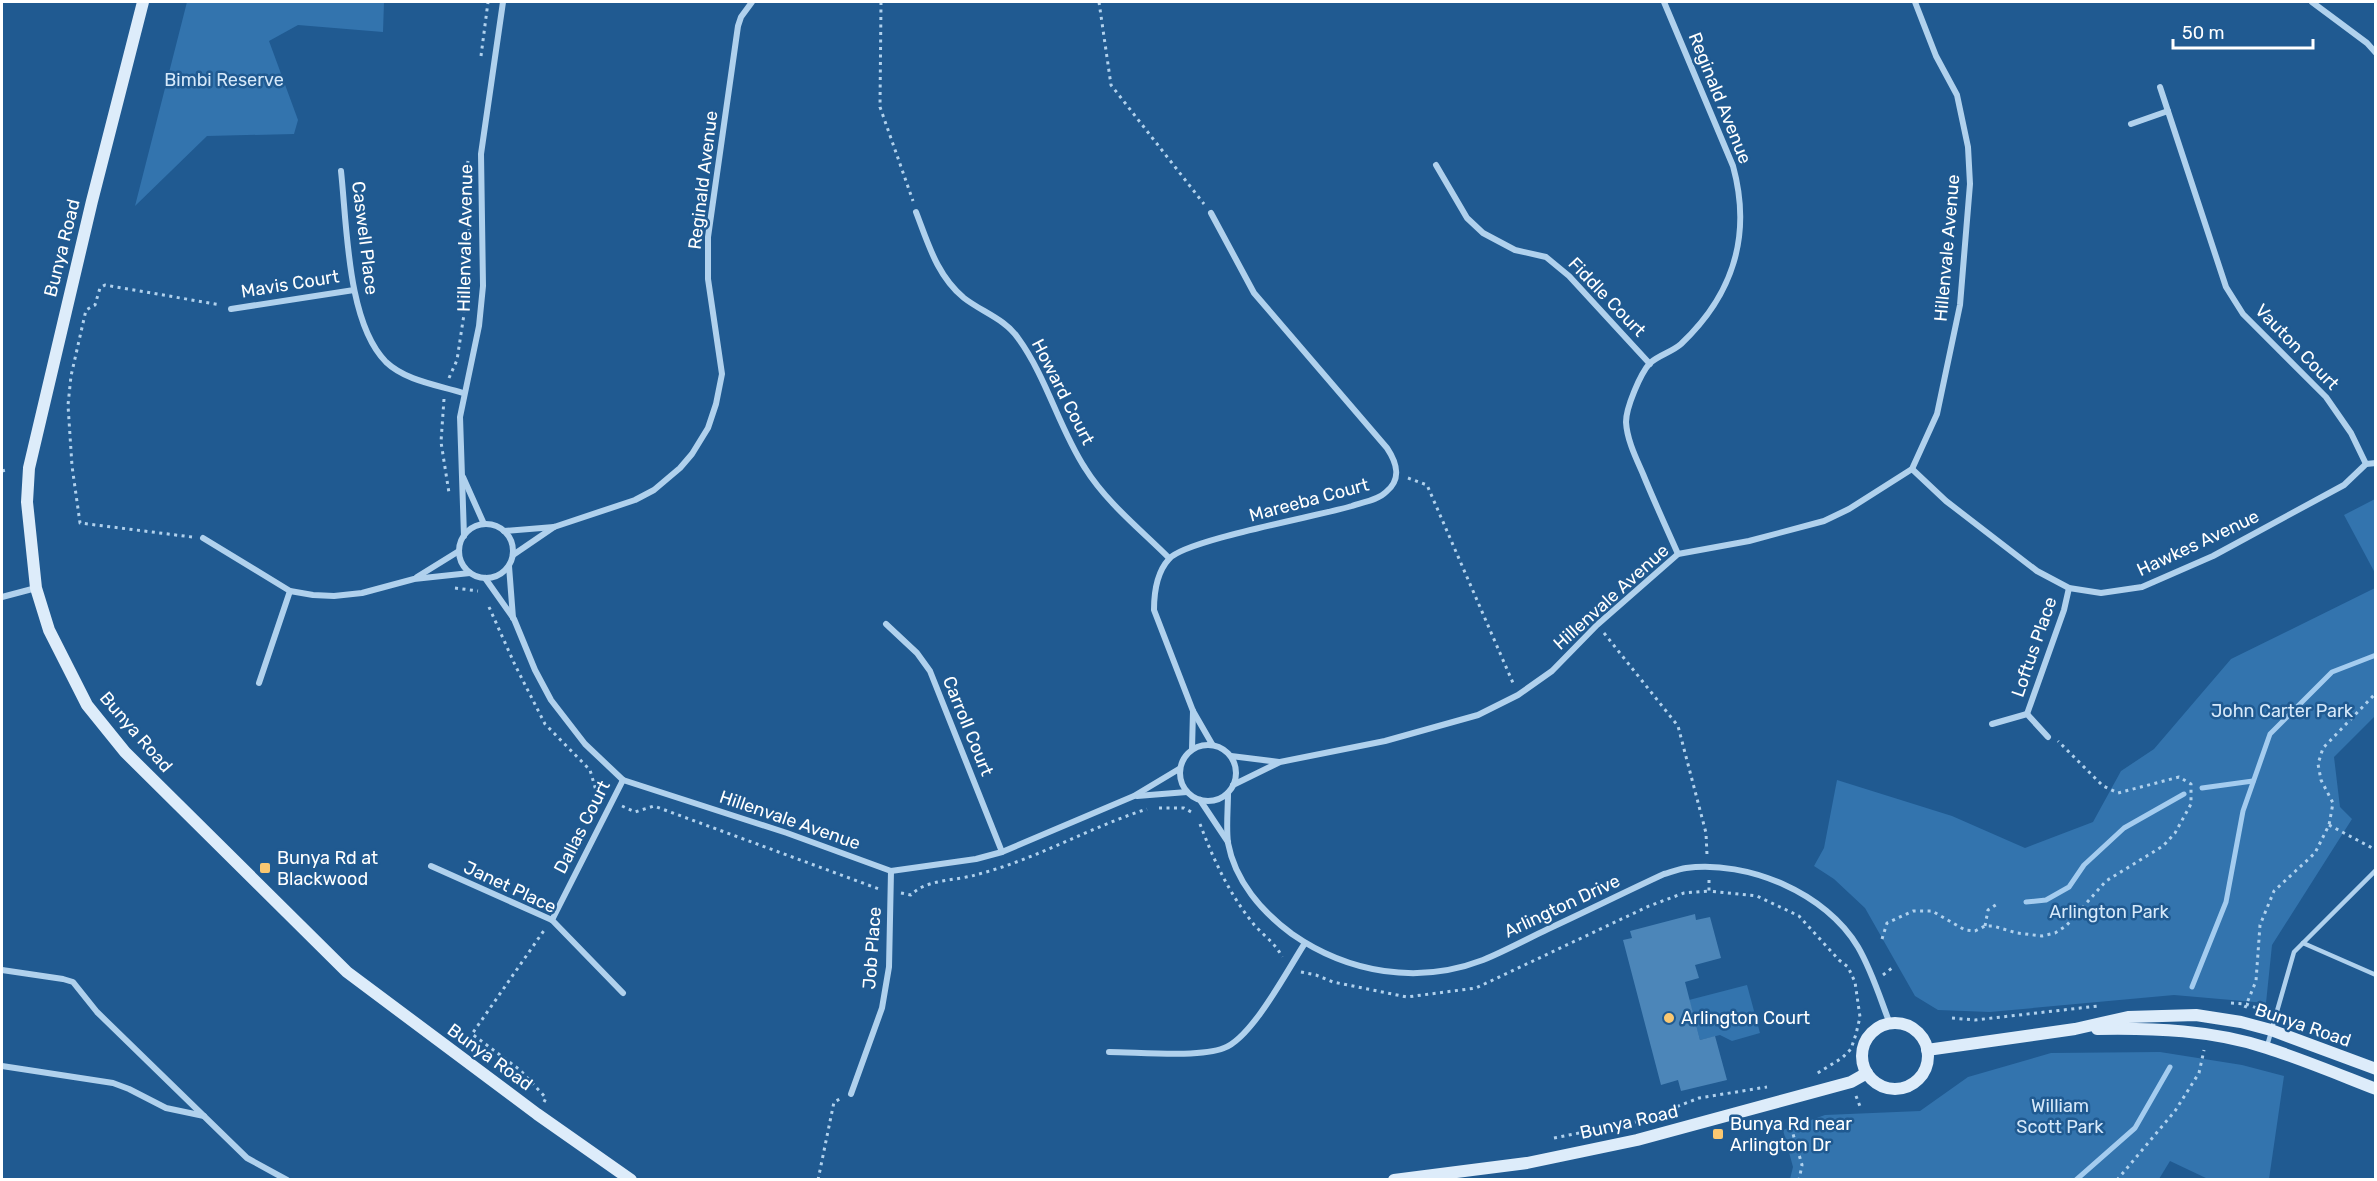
<svg xmlns="http://www.w3.org/2000/svg" width="2377" height="1181" font-family="Rubik,sans-serif">
  <style>
    .green { fill: #3374ae }
    .lines { fill: none; stroke-linecap: round; stroke-linejoin: round }
    .stream { stroke: #a4ccef; stroke-width: 5 }
    .building { fill: #4c86b9 }
    .path { stroke: #b0d1ed; stroke-width: 3; stroke-dasharray: 3 4.5; stroke-linecap: butt }
    .lane { stroke: #b0d1ed; stroke-width: 4.5 }
    .street { stroke: #b0d1ed; stroke-width: 6 }
    .secondary { stroke: #ddecfa; stroke-width: 12 }
    .poi-dot { fill: #fbc871; stroke: #205a91; stroke-width: 2 }
    .labels { text-anchor: middle; dominant-baseline: central; stroke-width: 5; stroke-linejoin: round; paint-order: stroke }
    .park-label { font-size: 18px; fill: #d6e9fa; stroke: #205a91 }
    .street-label { font-size: 18px; fill: #fff; stroke: #205a91 }
    .poi-label { font-size: 18px; fill: #fff; stroke: #205a91; text-anchor: start }
  </style>
  <rect width="100%" height="100%" fill="#205a91"/>
  <g class="green">
    <polygon points="187,2 384,2 383,32 298,25 269,41 298,120 294,134 207,136 135,206"/>
    <polygon points="2375,499 2375,573 2344,515"/>
    <polygon points="2375,588 2375,716 2334,757 2340,807 2352,819 2272,945 2266,1003 2174,995 1990,1012 1938,1010 1915,996 1865,908 1834,879 1814,866 1824,848 1837,780 1952,816 2025,848 2093,822 2121,771 2154,749 2231,659"/>
    <polygon points="1747,985 1760,1033 1732,1041 1720,1035 1700,1040 1689,1000"/>
    <polygon points="2160,1052 2242,1065 2284,1076 2269,1179 2208,1179 2170,1161 2159,1179 1790,1179 1793,1167 1783,1130 1825,1115 1920,1111 1968,1077 2051,1053"/>
  </g>
  <g class="lines">
    <g class="stream">
      <polyline points="2202,788 2253,781"/>
      <polyline points="2026,902 2046,900 2069,887 2084,865 2124,828 2184,794"/>
      <polyline points="2192,987 2226,902 2243,811 2270,734 2332,672 2376,655"/>
      <polyline points="2076,1180 2135,1128 2170,1067"/>
    </g>
  </g>
  <polygon class="building" points="1695,914 1696,920 1710,917 1721,958 1695,965 1699,978 1685,982 1700,1040 1715,1036 1727,1080 1681,1091 1678,1080 1661,1085 1623,940 1632,938 1630,931"/>
  <g class="lines">
    <g class="path">
      <polyline points="881,2 880,107 913,201"/>
      <polyline points="1099,2 1111,85 1204,204"/>
      <polyline points="481,56 488,2"/>
      <polyline points="468,161 463,198 468,219"/>
      <polyline points="449,378 457,360 468,288 465,249 469,229"/>
      <polyline points="444,399 441,442 449,493"/>
      <polyline points="2,471 6,470"/>
      <polyline points="1408,478 1427,485 1513,683"/>
      <polyline points="192,537 80,523 72,466 68,405 71,376 86,310 95,305 100,288 105,285 221,305"/>
      <polyline points="455,588 478,591"/>
      <polyline points="489,607 515,665 545,724 590,770 597,794 602,796"/>
      <polyline points="1604,633 1678,726 1706,833 1707,855"/>
      <polyline points="622,806 635,812 654,806 879,889"/>
      <polyline points="1159,808 1184,808 1193,813"/>
      <path d="M1200,824C1213,858 1228,892 1252,922C1261,934 1276,943 1282,957"/>
      <polyline points="2329,825 2376,850"/>
      <polyline points="1709,880 1709,891 1757,896 1799,916 1839,960 1848,967 1855,982 1860,1017 1856,1034 1851,1049 1842,1058 1816,1074"/>
      <path d="M901,893L911,895C926,879 955,881 975,875C1035,860 1088,828 1147,809"/>
      <polyline points="1985,926 1988,910 1997,904"/>
      <polyline points="1882,939 1887,923 1913,911 1932,911 1965,930 1975,931 1985,926 1993,926 2017,933 2042,936 2055,933 2066,926 2106,881 2163,846 2175,833 2191,804 2191,784 2179,777 2118,793 2103,786 2058,741"/>
      <polyline points="1301,972 1316,975 1333,982 1407,997 1476,988 1649,906 1684,893 1709,891"/>
      <polyline points="1883,975 1892,968"/>
      <polyline points="2231,1003 2246,1004 2265,1011"/>
      <polyline points="2245,1008 2256,981 2260,925 2274,891 2315,853 2329,825 2333,803 2321,780 2318,764 2323,748 2376,693"/>
      <polyline points="1952,1018 1975,1020 2098,1006"/>
      <polyline points="1856,1096 1861,1109"/>
      <polyline points="544,1102 546,1098 520,1070 472,1034 545,929"/>
      <polyline points="1789,1120 1802,1165 1799,1180"/>
      <polyline points="1554,1138 1640,1121 1699,1098 1767,1087"/>
      <polyline points="818,1180 834,1102 840,1099"/>
      <polyline points="2117,1180 2175,1111 2199,1073 2204,1050"/>
    </g>
    <g class="lane">
      <polyline points="2303,943 2376,975"/>
      <polyline points="2267,1046 2294,952 2376,870"/>
    </g>
    <g class="street">
      <path d="M1664,2L1733,166C1752,235 1733,295 1681,344C1672,352 1659,355 1650,363C1640,374 1626,408 1626,422C1627,440 1636,458 1643,474C1654,501 1666,527 1678,554"/>
      <polyline points="2312,2 2367,43 2376,53"/>
      <polyline points="2160,87 2226,287 2243,314 2326,397 2351,433 2366,464"/>
      <polyline points="2131,124 2168,111"/>
      <polyline points="1436,165 1467,218 1483,233 1515,250 1546,257 1569,276 1650,364"/>
      <path d="M341,171C347,225 347,323 386,362C406,381 438,385 463,393"/>
      <path d="M916,212C928,243 937,276 964,298C982,312 1005,319 1018,338C1047,378 1059,428 1085,468C1106,502 1141,530 1169,558"/>
      <path d="M1211,213L1254,293L1387,448C1397,463 1402,479 1386,492C1378,500 1363,502 1352,506C1319,516 1185,540 1169,559C1157,572 1154,594 1154,610L1193,711L1212,744"/>
      <polyline points="231,309 354,290"/>
      <polyline points="1912,469 1946,501 2037,571 2069,588 2101,593 2142,587 2213,556 2344,485 2366,464 2376,463"/>
      <polyline points="463,477 484,524"/>
      <circle cx="486" cy="551" r="27"/>
      <polyline points="504,531 554,527 635,500 654,490 680,468 692,454 708,428 716,404 722,374 708,279 708,237 738,26 741,17 752,2"/>
      <polyline points="464,536 460,417 479,326 483,286 481,154 503,2"/>
      <polyline points="203,538 290,591 313,595 334,596 362,593 414,579 470,573"/>
      <polyline points="513,555 554,527"/>
      <polyline points="509,566 513,618"/>
      <polyline points="417,577 459,551"/>
      <polyline points="485,578 514,619 535,670 551,700 585,744 623,780 787,833 891,871 976,859 1002,852 1134,796 1179,769"/>
      <polyline points="2,597 36,588"/>
      <polyline points="886,624 917,653 930,671 1002,852"/>
      <polyline points="259,683 290,591"/>
      <polyline points="2027,714 2064,610 2069,588"/>
      <polyline points="1992,724 2027,714 2048,737"/>
      <circle cx="1208" cy="773" r="28"/>
      <polyline points="1192,749 1193,711"/>
      <polyline points="1231,756 1279,762"/>
      <polyline points="1233,785 1280,762 1385,741 1478,715 1518,695 1552,671 1597,625 1678,554 1749,541 1824,521 1849,509 1912,469 1937,414 1960,305 1970,184 1968,147 1957,95 1936,56 1915,2"/>
      <path d="M1228,793C1228,809 1226,827 1228,843C1235,881 1262,912 1292,934C1348,973 1418,985 1483,960C1505,951 1527,939 1548,929C1587,911 1625,892 1664,874C1671,872 1679,869 1686,868C1748,860 1826,893 1858,947C1872,971 1880,998 1890,1024"/>
      <polyline points="1137,796 1187,792"/>
      <polyline points="1200,800 1228,842"/>
      <polyline points="431,866 552,920 623,993"/>
      <polyline points="552,920 623,780"/>
      <polyline points="2,970 63,979 73,982 97,1012 247,1158 287,1180"/>
      <path d="M1109,1052C1138,1052 1199,1058 1224,1048C1252,1038 1288,969 1305,943"/>
      <polyline points="2,1066 113,1083 129,1089 166,1108 204,1116"/>
      <polyline points="851,1094 882,1008 889,967 891,871"/>
    </g>
    <g class="secondary">
      <polyline points="143,2 92,201 29,468 27,502 36,588 49,630 87,705 125,752 347,972 537,1114 631,1180"/>
      <circle cx="1895" cy="1056" r="33"/>
      <path d="M2097,1029C2154,1028 2213,1030 2267,1048C2304,1060 2340,1075 2376,1089"/>
      <polyline points="1927,1050 2075,1029 2128,1017 2196,1015 2241,1022 2271,1030 2376,1069"/>
      <polyline points="1394,1180 1527,1163 1637,1140 1851,1082 1867,1073"/>
    </g>
  </g>
  <g class="poi-dot">
    <rect x="259" y="862" width="12" height="12" rx="3"/>
    <circle cx="1669" cy="1018" r="6"/>
    <rect x="1712" y="1128" width="12" height="12" rx="3"/>
  </g>
  <g class="labels">
    <g class="park-label">
      <text x="224" y="80">Bimbi Reserve</text>
      <text x="2282" y="711">John Carter Park</text>
      <text x="2109" y="912">Arlington Park</text>
      <text x="2060" y="1106">William<tspan x="2060" dy="21">Scott Park</tspan></text>
    </g>
    <g class="street-label">
      <text transform="translate(1720 98) rotate(68)">Reginald Avenue</text>
      <text transform="translate(703 180) rotate(-83)">Reginald Avenue</text>
      <text transform="translate(365 238) rotate(83)">Caswell Place</text>
      <text transform="translate(465 238) rotate(-89)">Hillenvale Avenue</text>
      <text transform="translate(62 248) rotate(-76)">Bunya Road</text>
      <text transform="translate(1947 248) rotate(-85)">Hillenvale Avenue</text>
      <text transform="translate(290 284) rotate(-9)">Mavis Court</text>
      <text transform="translate(1607 297) rotate(46)">Fiddle Court</text>
      <text transform="translate(2297 347) rotate(46)">Vauton Court</text>
      <text transform="translate(1063 392) rotate(63)">Howard Court</text>
      <text transform="translate(1309 500) rotate(-15)">Mareeba Court</text>
      <text transform="translate(2198 543) rotate(-25)">Hawkes Avenue</text>
      <text transform="translate(1611 597) rotate(-42)">Hillenvale Avenue</text>
      <text transform="translate(2034 647) rotate(-71)">Loftus Place</text>
      <text transform="translate(968 726) rotate(68)">Carroll Court</text>
      <text transform="translate(136 732) rotate(49)">Bunya Road</text>
      <text transform="translate(790 820) rotate(19)">Hillenvale Avenue</text>
      <text transform="translate(582 827) rotate(-63)">Dallas Court</text>
      <text transform="translate(510 887) rotate(25)">Janet Place</text>
      <text transform="translate(1562 906) rotate(-25)">Arlington Drive</text>
      <text transform="translate(872 948) rotate(-86)">Job Place</text>
      <text transform="translate(2303 1025) rotate(19)">Bunya Road</text>
      <text transform="translate(490 1057) rotate(36)">Bunya Road</text>
      <text transform="translate(1629 1122) rotate(-13)">Bunya Road</text>
    </g>
    <g class="poi-label">
      <text x="277" y="858">Bunya Rd at<tspan x="277" dy="21">Blackwood</tspan></text>
      <text x="1681" y="1018">Arlington Court</text>
      <text x="1730" y="1124">Bunya Rd near<tspan x="1730" dy="21">Arlington Dr</tspan></text>
    </g>
  </g>
  <rect width="2377" height="1181" fill="none" stroke="#ffffff" stroke-width="6"/>
  <path d="M2173 39v9h140v-9" fill="none" stroke="#ffffff" stroke-width="3"/>
  <text x="2182" y="39" font-size="18" fill="#ffffff" stroke="#205a91" stroke-width="4.5" paint-order="stroke">50 m</text>
</svg>
